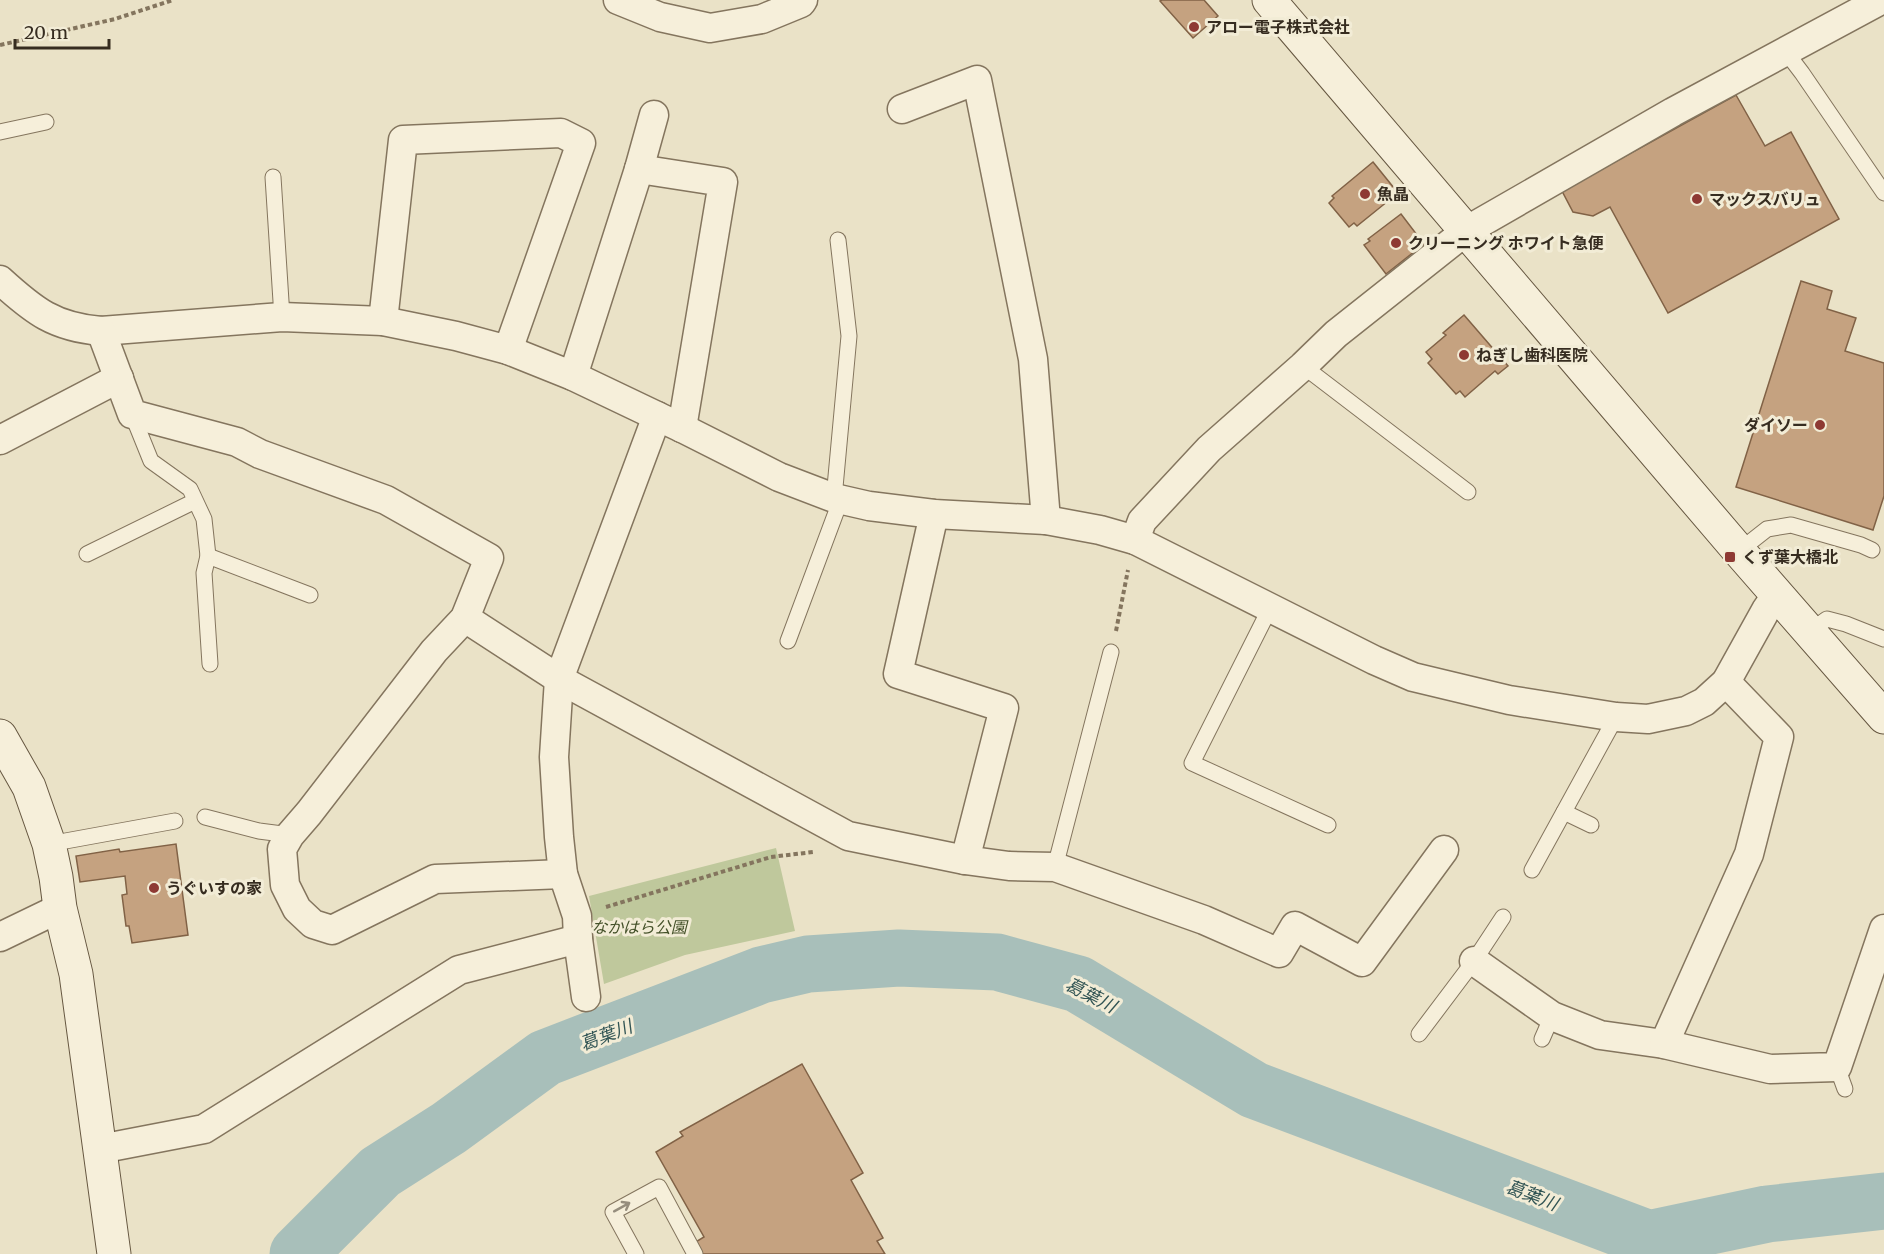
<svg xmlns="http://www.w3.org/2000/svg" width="1884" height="1254" font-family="Merriweather,'Noto Sans JP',serif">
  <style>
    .green { fill: #bfc89c }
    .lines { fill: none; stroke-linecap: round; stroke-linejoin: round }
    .river { stroke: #a8bfba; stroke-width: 57 }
    .building { fill: #c5a280; stroke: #816246; stroke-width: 1.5 }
    .lane-casing { stroke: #84755e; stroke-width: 17 }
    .street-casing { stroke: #84755e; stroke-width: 31 }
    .secondary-casing { stroke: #665741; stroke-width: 35 }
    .path { stroke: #84755e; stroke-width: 4; stroke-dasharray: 4.5 3; stroke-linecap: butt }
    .lane { stroke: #f6efda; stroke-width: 15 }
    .street { stroke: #f6efda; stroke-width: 28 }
    .secondary { stroke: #f6efda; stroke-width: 33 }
    .oneway { stroke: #968e7d }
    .poi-dot { fill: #8e3933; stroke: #f2ecd6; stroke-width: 2 }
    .labels { text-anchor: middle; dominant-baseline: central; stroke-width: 6; stroke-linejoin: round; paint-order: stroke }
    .poi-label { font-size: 16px; font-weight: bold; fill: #362c20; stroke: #f2ecd6; text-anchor: start }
    .park-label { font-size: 16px; font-style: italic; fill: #445129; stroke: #f2ecd6 }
    .water-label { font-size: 18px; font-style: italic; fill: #315454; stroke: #f2ecd6 }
  </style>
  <rect width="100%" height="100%" fill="#eae2c7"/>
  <polygon class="green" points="776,848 795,931 685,955 604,984 589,896"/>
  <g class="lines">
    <polyline class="river" points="298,1254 380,1172 449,1128 545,1058 761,975 808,964 899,958 997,962 1078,984 1254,1090 1649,1239 1767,1214 1884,1201"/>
  </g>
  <g class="building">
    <polygon points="1162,0 1204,0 1218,16 1193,38 1160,1"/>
    <polygon points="1736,95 1765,146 1791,132 1839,219 1668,313 1610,207 1593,216 1573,212 1562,191"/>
    <polygon points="1373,162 1398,193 1357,226 1354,223 1349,227 1329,203 1334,198 1332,196"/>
    <polygon points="1401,214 1424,244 1386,274 1364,245 1370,241 1368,239"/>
    <polygon points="1801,281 1832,291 1827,309 1856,318 1845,351 1884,363 1884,496 1873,530 1736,487"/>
    <polygon points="1464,315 1508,366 1498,374 1495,371 1465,397 1460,391 1456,394 1428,363 1432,359 1426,352 1446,335 1443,333"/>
    <polygon points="176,844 188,935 132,943 129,926 126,926 122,895 127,894 125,876 80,882 76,856 119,849 120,852"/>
    <polygon points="802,1064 863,1173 851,1180 883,1238 877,1241 885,1254 700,1254 694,1243 704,1237 656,1152 683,1136 680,1132"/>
  </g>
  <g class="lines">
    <defs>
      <g id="lane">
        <polyline points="1786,52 1802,73 1884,193"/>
        <polyline points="0,132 46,122"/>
        <polyline points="273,177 282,317"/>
        <polyline points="1303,366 1468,492"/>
        <polyline points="132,414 151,461 190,489 204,519 208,556 204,573 210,664"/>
        <polyline points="834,498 849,336 838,240"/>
        <polyline points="1739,551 1767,529 1791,525 1861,545 1872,550"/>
        <polyline points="87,554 195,501"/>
        <polyline points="208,556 310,595"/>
        <polyline points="1270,608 1192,763 1328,825"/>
        <polyline points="1810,631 1827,619 1846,624 1884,639"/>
        <polyline points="788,641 841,499"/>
        <polyline points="1564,812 1591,825"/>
        <polyline points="205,817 259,831 290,835"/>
        <polyline points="49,844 175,821"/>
        <polyline points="1055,867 1111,652"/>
        <polyline points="1532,870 1616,717"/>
        <polyline points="1419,1034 1474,961 1503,917"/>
        <polyline points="1542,1039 1552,1016"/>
        <polyline points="1837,1067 1845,1089"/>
        <polyline points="636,1254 613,1212 659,1187 695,1254"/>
      </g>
      <g id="street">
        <polyline points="618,0 660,17 710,28 762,19 801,3 803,0"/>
        <polyline points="902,109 977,80 1033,359 1046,520"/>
        <polyline points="639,169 723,182 682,428"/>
        <path d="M0,280C34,311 54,327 101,331L282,317L383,321L456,336L508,350L573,376L682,428L779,477L834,498L869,506L934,514L1046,520L1100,530L1135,540L1374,660L1413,677L1509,700L1616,717L1648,719L1686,711L1704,702L1726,682L1766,610L1777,594"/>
        <polyline points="383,321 403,140 561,133 581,143 508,350"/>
        <polyline points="101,331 132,414 237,442 260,454 386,500 489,558 465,618 434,651 309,813 290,835 282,849 285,885 297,909 313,924 332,930 435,879 563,874"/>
        <polyline points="573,376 639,169 654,115"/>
        <polyline points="0,440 119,378"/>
        <polyline points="934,514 898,674 1004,708 965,860"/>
        <polyline points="1135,540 1142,521 1209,449 1303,366 1336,334 1466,231 1673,112 1881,0"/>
        <polyline points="465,618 559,679 848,836 965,860 1009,866 1055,867 1204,920 1279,953 1295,926 1362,962 1444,850"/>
        <polyline points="0,937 60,908"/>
        <polyline points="1474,961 1552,1016 1600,1035 1664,1044 1770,1069 1837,1067 1884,929"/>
        <polyline points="586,997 578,939 577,916 563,874 559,837 554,757 559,679 657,416"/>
        <polyline points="1664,1044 1749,854 1779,737 1726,682"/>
        <polyline points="100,1149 204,1129 459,970 578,939"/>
      </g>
      <g id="secondary">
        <polyline points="1269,0 1739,551 1884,717"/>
        <polyline points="0,736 29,787 49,844 56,877 60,908 76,974 114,1254"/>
      </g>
    </defs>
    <use href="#lane" class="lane-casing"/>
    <use href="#street" class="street-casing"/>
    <use href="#secondary" class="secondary-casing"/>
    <g class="path">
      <polyline points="0,45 115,19 173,0"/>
      <polyline points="1116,631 1128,570"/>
      <polyline points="606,907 771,857 813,852"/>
    </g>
    <use href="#lane" class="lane"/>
    <use href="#street" class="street"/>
    <use href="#secondary" class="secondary"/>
  </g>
  <defs><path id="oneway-shaft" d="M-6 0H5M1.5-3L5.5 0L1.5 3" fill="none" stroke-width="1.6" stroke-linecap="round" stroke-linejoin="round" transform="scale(1.5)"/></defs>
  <use class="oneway" href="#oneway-shaft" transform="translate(622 1207) rotate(-29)"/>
  <g class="poi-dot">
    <circle cx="1194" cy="27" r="6"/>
    <circle cx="1365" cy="194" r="6"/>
    <circle cx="1697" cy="199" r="6"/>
    <circle cx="1396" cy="243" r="6"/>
    <circle cx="1464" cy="355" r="6"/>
    <circle cx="1820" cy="425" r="6"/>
    <rect x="1724" y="551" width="12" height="12" rx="3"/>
    <circle cx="154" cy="888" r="6"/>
  </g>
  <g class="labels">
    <g class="poi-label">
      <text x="1206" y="27">アロー電子株式会社</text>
      <text x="1377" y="194">魚晶</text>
      <text x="1709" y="199">マックスバリュ</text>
      <text x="1408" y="243">クリーニング ホワイト急便</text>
      <text x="1476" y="355">ねぎし歯科医院</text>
      <text x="1808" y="425" text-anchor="end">ダイソー</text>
      <text x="1742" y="557">くず葉大橋北</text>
      <text x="166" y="888">うぐいすの家</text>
    </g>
    <g class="park-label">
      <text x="639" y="927">なかはら公園</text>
    </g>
    <g class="water-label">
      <text transform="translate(1091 995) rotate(27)">葛葉川</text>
      <text transform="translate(606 1035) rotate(-21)">葛葉川</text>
      <text transform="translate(1532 1195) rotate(21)">葛葉川</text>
    </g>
  </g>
  <path d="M15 39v9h94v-9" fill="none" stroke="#362c20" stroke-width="3"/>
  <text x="24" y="39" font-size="18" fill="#362c20" stroke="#f2ecd6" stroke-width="4.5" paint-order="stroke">20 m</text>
</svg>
